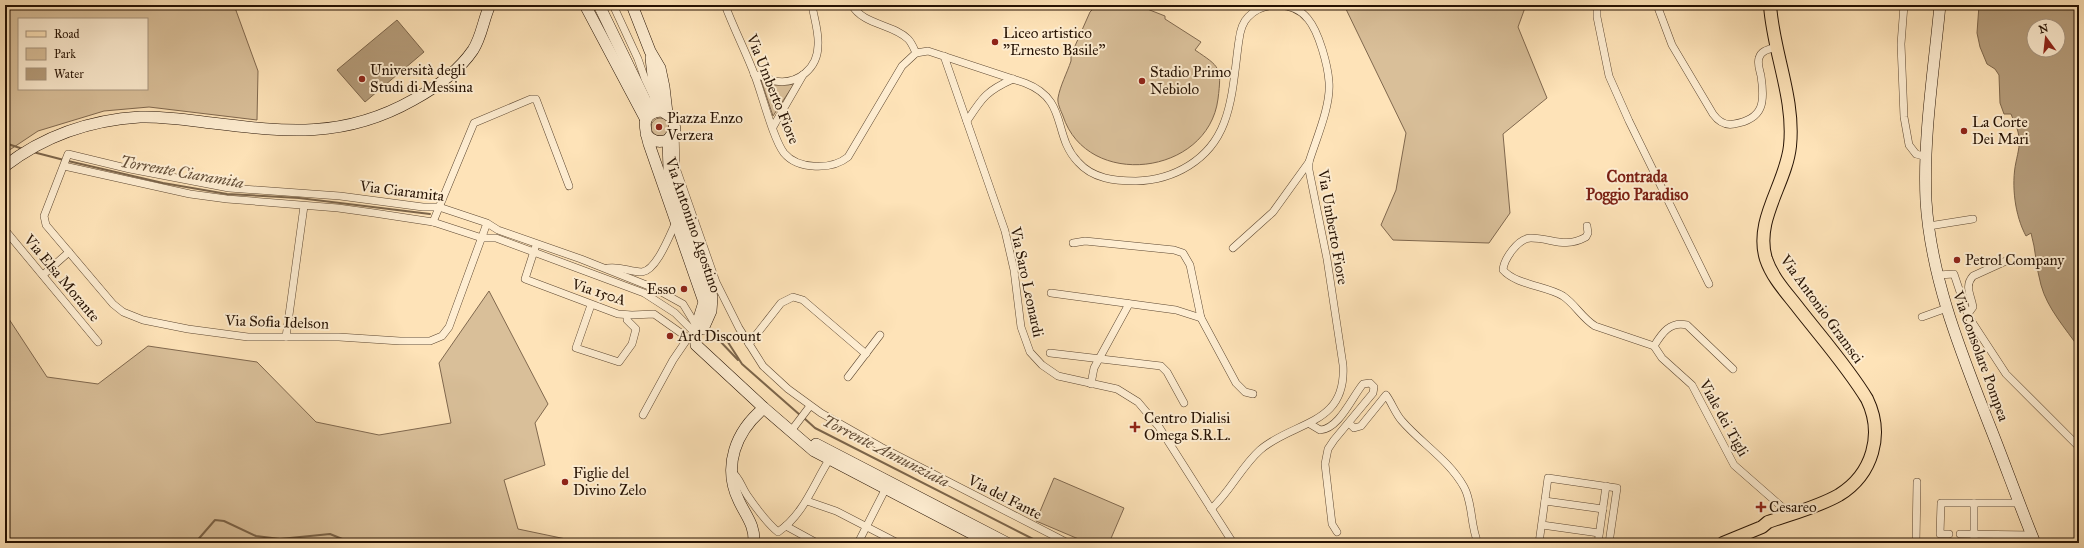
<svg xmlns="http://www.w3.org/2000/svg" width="2084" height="548" font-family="'IM FELL Great Primer',serif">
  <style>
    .green { fill: #d9bf99; stroke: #80684e; fill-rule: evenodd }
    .water { fill: #b59c7a; stroke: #7c654a; fill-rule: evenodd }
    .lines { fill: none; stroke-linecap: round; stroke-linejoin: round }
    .stream { stroke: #7c654a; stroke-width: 2 }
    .street-casing { stroke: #5c4630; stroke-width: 8 }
    .secondary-casing { stroke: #261203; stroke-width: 12 }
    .primary-casing { stroke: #261203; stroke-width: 14 }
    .street { stroke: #feedd1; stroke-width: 7 }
    .secondary { stroke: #feedd1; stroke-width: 11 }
    .primary { stroke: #fee3b8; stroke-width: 12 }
    .poi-dot { fill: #8f2418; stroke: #feedd1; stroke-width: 1.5 }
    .labels { text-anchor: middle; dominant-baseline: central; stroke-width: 4; stroke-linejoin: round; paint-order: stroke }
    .poi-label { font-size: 15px; fill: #261203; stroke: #feedd1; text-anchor: start }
    .street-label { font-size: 15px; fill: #261203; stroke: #feedd1 }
    .water-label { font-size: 16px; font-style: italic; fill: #665039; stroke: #feedd1 }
    .neighbourhood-label { font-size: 16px; font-weight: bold; fill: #7a1f14; stroke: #feedd1 }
  </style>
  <rect width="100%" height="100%" fill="#fee3b8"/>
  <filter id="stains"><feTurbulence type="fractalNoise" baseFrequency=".005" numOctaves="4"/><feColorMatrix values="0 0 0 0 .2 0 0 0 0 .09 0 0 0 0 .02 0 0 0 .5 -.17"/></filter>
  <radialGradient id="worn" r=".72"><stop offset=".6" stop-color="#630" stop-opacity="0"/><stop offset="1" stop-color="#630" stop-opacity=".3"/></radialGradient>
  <g class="green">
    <path d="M5,5H234L258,71L257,120L149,107L104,111L38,131L5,153ZM19,19H147V89H19Z"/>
    <path d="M1097,5H1137L1165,16V19L1201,42L1195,50C1220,67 1222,67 1218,99C1208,176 1087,190 1063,116C1061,111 1057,103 1058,98C1060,86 1067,73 1071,61V55L1090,12Z"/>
    <polygon points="1344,5 1526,5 1518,27 1547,98 1503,134 1510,213 1489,243 1393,240 1381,225 1396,190 1406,133"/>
    <polygon points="761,80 775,85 794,84 773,116"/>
    <circle cx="660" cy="127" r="9"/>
    <polygon points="489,291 548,404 535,423 545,465 504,480 518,529 585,543 5,543 5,313 47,377 98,384 148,346 257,362 316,422 379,435 451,423 439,363"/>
    <polygon points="1054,478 1124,508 1109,543 1088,543 1036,521"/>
  </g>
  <g class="water">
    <path d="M1979,5H2079V348C2066,329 2047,308 2041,285C2036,268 2036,250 2031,233L2026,236C2015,216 2011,185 2016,162C2018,152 2021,143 2018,132C2017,126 2013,120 2011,114H2004L2000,103L1999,75L1995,69L1987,64L1980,47L1977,33ZM2034,26H2058V50H2034Z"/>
    <polygon points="397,20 424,52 365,102 337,70"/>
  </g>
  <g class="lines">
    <g class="stream">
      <polyline points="5,143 23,149"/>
      <polyline points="33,152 64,160"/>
      <polyline points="68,161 163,183 227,194 299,198 430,214"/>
      <polyline points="724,336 742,364 800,415"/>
      <polyline points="718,339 738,360"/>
      <polyline points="804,418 815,428 1041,543"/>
      <polyline points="195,543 215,520 224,521 256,536 280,539 330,534 352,543"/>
    </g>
    <defs>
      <g id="street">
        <polyline points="613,5 638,59 645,79 653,96"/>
        <path d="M725,5C734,29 746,52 755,76C762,94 773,139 784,153C798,170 832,170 848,157L902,66L916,53L928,51L1025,83C1069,100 1052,135 1078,162C1093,179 1115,181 1136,181C1174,180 1210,160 1224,123C1234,97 1235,66 1239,40C1240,32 1242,23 1248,17C1263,1 1294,1 1308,19C1319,32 1328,66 1329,82C1331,106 1316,139 1309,162V170L1327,259L1343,365C1347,426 1293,421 1260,450C1241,467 1230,492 1211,509"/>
        <path d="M852,5C863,25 893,24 908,39C912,43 914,49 916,53"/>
        <polyline points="1597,5 1597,17 1609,76 1629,121 1709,284"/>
        <path d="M1657,5L1672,45L1713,114C1718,121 1724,126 1734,124C1764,119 1765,102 1761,76C1760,71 1757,64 1759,58C1761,50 1770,49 1777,47"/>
        <polyline points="1904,5 1901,44 1904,117 1909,145 1916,154 1927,157"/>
        <polyline points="944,56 1005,231 1014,270 1021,327 1030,352 1042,365 1058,376 1117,389 1138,402 1159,427 1233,543"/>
        <path d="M754,74C761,76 768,79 775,81C798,85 818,68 818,45C819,32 814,18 812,5"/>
        <path d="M967,121C982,98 986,91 1013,79"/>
        <polyline points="773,127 803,75"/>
        <polyline points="675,130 676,168 716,282 739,328 763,366 788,389 821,413 881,447 1068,543"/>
        <polyline points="64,166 190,194 227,199 338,208 374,213 433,222 482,238 496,238 644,293 675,313 692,330 697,332"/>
        <polyline points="433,222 474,123 531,99 536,99 569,186"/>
        <polyline points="487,223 449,327 442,336 430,341 400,341 339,337 248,337 188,329 143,320 123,312 113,304 46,225 44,216 68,154 130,169 229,188 340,196 423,207 439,207 487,223 498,230 581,259 654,288 683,304 697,327"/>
        <path d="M1587,226L1588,233L1586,237C1564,249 1552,238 1531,238C1518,238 1504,259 1503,270C1516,285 1547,286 1563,296C1575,304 1582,318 1595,326L1654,346L1662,358L1692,385L1734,465L1790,514"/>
        <polyline points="1929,226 1973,219"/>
        <polyline points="5,230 98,342"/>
        <polyline points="1073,243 1085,241 1174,250 1183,253 1190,265 1201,318 1236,383 1245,392 1253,394"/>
        <polyline points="535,248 525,279 618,314 632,315 654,314 688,338 673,360 643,415"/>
        <polyline points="1233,248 1273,212 1309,162"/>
        <path d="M608,268C620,266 630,272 642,272C657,270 670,234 676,222"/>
        <polyline points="43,275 69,252"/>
        <polyline points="1938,275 1954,274 1965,307 1970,319 2006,374 2079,447"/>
        <polyline points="1051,293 1176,310 1201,318"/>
        <polyline points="591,305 576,348 619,362 632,344 636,329 627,320 627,315"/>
        <path d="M1968,314L1973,307C1971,295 1964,286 1973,276L2006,261"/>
        <polyline points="1922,317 1947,308"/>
        <polyline points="286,337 304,206"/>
        <polyline points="749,344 781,303 793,297 803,300 866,354"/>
        <path d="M1654,346C1662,333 1670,321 1687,325L1733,369"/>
        <polyline points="1050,353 1161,366 1167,372 1184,403"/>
        <polyline points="848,377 880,335"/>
        <polyline points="1091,384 1094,368 1129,304"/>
        <path d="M1349,423L1354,428L1361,426L1386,395C1392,403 1395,413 1402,421C1422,444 1449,460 1464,487C1473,503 1470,525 1478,543"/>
        <path d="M1310,424L1320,430C1339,429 1352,397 1363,384L1370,383L1374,387L1373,393L1334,440L1328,449L1325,464L1332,524L1337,532"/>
        <polyline points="791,431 810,406"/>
        <path d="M731,471C740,478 741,486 747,495C756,508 766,522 778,532C804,514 813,485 829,460"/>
        <polyline points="807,501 836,511 898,543"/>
        <polyline points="1545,501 1603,509"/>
        <polyline points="1542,525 1599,533"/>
        <polyline points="786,526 817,543"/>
        <polyline points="1949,534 1940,534 1941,503 2020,503"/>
        <polyline points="1960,534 2032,535"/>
        <polyline points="858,543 887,486"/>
        <polyline points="1539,543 1548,478 1617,488 1609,543"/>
        <polyline points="1598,543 1606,486"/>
        <polyline points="1652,543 1652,542"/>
        <polyline points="1916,543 1917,482"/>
        <polyline points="1974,543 1974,503"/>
      </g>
      <g id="secondary">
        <polyline points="585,5 646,120"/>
        <polyline points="599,5 645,100 654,112"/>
        <polyline points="632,5 650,51 660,68 664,87 667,113"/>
        <path d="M1940,5C1934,69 1923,136 1926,201C1931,279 1961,352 1989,424C2005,464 2019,504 2035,543"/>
        <polyline points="651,58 657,111"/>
        <path d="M646,134C652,142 659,143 668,140L675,130L673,118L662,111C639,112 645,129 649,144L704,302L695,331L696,345L764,408L814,451L990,543"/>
        <polyline points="668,140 669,170 712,297 711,311 703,329"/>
        <path d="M5,166C44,136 91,120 140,117C164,116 188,120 212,123C286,132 344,139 413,100C435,88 458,72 473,50C482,36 483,20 490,5"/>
        <polyline points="816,444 1007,543"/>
        <path d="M754,543C755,525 746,516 739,501C722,466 736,431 764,408"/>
      </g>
      <path id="primary" d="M1723,543L1762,527L1768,522C1791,514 1818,507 1839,495C1873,474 1884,434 1867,399C1847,366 1820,336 1796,305C1785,291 1772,277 1766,259C1754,220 1786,184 1790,146C1795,98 1773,52 1770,5"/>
    </defs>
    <use href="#street" class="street-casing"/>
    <use href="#secondary" class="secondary-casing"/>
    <use href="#primary" class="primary-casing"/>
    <use href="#street" class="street"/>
    <use href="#secondary" class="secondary"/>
    <use href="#primary" class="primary"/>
  </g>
  <g class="poi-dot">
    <circle cx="995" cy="42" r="4"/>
    <circle cx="362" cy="79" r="4"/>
    <circle cx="1142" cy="81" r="4"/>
    <circle cx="659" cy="127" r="4"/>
    <circle cx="1964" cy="131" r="4"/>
    <circle cx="1957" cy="260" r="4"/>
    <circle cx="684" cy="289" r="4"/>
    <circle cx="670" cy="336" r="4"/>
    <path d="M1133 421h4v4h4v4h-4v4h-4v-4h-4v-4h4z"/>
    <circle cx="565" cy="482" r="4"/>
    <path d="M1759 501h4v4h4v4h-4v4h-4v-4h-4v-4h4z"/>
  </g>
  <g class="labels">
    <g class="poi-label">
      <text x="1003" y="33">Liceo artistico<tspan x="1003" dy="17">"Ernesto Basile"</tspan></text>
      <text x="370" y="70">Università degli<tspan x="370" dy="17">Studi di Messina</tspan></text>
      <text x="1150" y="72">Stadio Primo<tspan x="1150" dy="17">Nebiolo</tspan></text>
      <text x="667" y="118">Piazza Enzo<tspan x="667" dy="17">Verzera</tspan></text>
      <text x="1972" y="122">La Corte<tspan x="1972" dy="17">Dei Mari</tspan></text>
      <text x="1965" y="260">Petrol Company</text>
      <text x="676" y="289" text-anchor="end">Esso</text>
      <text x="678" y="336">Ard Discount</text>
      <text x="1144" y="418">Centro Dialisi<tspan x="1144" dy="17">Omega S.R.L.</tspan></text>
      <text x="573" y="473">Figlie del<tspan x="573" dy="17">Divino Zelo</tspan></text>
      <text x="1769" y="507">Cesareo</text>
    </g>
    <g class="street-label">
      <text transform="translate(773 89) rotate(68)">Via Umberto Fiore</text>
      <text transform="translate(402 191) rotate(7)">Via Ciaramita</text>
      <text transform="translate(693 225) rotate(71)">Via Antonino Agostino</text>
      <text transform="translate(1333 227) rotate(80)">Via Umberto Fiore</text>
      <text transform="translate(62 278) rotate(50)">Via Elsa Morante</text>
      <text transform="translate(1027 282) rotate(78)">Via Saro Leonardi</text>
      <text transform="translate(599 292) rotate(18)">Via 150A</text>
      <text transform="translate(1822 309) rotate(54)">Via Antonio Gramsci</text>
      <text transform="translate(277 322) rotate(2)">Via Sofia Idelson</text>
      <text transform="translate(1981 356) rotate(70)">Via Consolare Pompea</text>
      <text transform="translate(1724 418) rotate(61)">Viale dei Tigli</text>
      <text transform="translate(1005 497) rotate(27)">Via del Fante</text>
    </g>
    <g class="water-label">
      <text transform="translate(182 172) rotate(10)">Torrente Ciaramita</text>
      <text transform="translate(886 451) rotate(27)">Torrente Annunziata</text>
    </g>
    <g class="neighbourhood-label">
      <text x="1637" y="176">Contrada<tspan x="1637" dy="18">Poggio Paradiso</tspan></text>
    </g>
  </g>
  <rect width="2084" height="548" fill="none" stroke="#fee3b8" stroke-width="20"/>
  <rect x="6" y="6" width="2072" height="536" fill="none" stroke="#261203" stroke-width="2"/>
  <rect x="10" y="10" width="2064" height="528" fill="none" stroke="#261203"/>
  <rect x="18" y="18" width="130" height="72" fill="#feedd1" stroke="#a8957f"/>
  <rect x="26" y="31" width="20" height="6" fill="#fee3b8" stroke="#a8957f"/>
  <text x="54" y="38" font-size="12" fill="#261203">Road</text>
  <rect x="26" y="48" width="20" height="12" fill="#d9bf99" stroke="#a8957f"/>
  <text x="54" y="58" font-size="12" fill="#261203">Park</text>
  <rect x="26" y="68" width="20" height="12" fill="#b59c7a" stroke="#a8957f"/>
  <text x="54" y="78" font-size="12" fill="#261203">Water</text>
  <g transform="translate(2046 38) rotate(345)"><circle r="19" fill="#feedd1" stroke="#a8957f"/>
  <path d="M0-3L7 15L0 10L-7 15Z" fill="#8f2418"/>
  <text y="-6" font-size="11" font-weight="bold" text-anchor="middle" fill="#261203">N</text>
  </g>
  <rect width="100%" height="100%" filter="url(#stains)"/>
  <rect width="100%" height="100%" fill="url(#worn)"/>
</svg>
